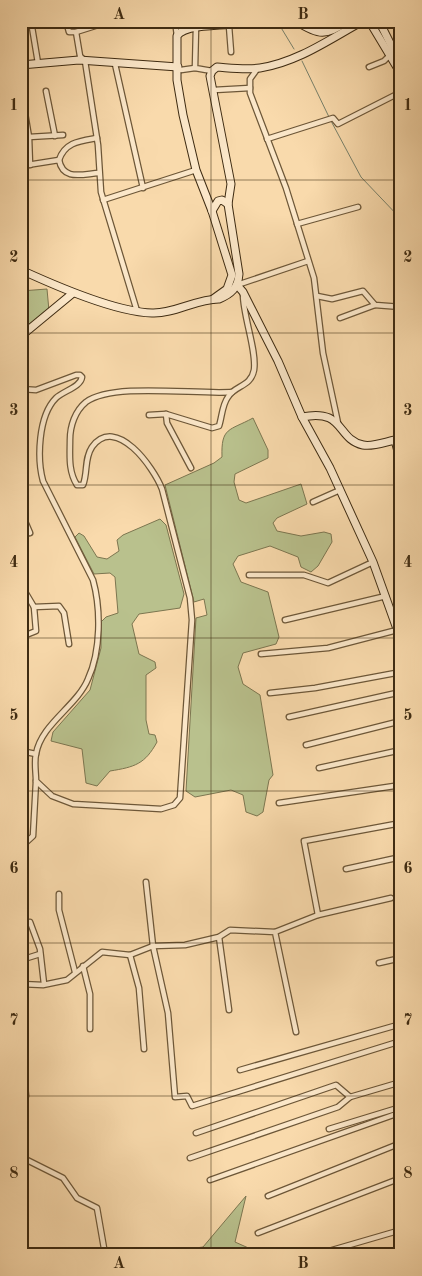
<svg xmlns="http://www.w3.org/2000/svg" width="422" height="1276" font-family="'Old Standard TT',serif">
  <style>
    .green { fill: #b9c18d; stroke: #7c7650 }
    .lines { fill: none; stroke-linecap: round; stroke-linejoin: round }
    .stream { stroke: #78816b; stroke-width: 1 }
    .street-casing { stroke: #6d5738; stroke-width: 7 }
    .secondary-casing { stroke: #3e2b12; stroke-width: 9 }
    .street { stroke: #fbe7c9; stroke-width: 4.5 }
    .secondary { stroke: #fbe7c9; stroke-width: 7 }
    .grid { fill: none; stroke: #3e2b12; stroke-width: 1; stroke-opacity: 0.55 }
    .neatline { fill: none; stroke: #3e2b12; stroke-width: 2 }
    .grid-label { font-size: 16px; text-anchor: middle; font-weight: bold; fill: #3e2b12 }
  </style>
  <rect width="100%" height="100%" fill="#f9daac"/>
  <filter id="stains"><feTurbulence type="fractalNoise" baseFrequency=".004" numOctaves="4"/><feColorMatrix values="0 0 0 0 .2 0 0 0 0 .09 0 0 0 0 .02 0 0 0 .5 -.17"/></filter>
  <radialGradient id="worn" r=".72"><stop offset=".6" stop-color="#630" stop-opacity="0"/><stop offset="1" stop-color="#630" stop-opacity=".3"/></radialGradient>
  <g class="green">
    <polygon points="47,289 49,311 21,334 21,291"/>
    <path d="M253,418L268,450V458L235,474L234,482L239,500L246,503L301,484L307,504L277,518L273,523L277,531L301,536L324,532L331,534L332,542L318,566L311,572L301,567L298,557L270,546L238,556L233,564L241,582L268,592L279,637L276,644L243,653L238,667L243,684L260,695L273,775L269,780L263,812L257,816L246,812L243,795L231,790L195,797L186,791L196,618L207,615L204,599L194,602L165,485L214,463L222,457C221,427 229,431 253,418Z"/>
    <path d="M160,519L166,525L184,594L180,608L139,614L132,624L139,654L155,662L156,668L146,675V720L149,734L155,735L157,742C145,764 135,767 110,771L97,786L86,783L82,749L51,741L53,732L90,690L101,648V622L106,617L118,613L115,577L110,573L94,574L75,537L79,533L84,536L97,557L107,559L119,551L117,540L123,535Z"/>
    <polygon points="246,1196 235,1242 253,1250 256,1255 144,1255 203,1247"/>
  </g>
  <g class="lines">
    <g class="stream">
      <polyline points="277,21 294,49"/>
      <polyline points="302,61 329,117"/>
      <polyline points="331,121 361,177 401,219"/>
    </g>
    <defs>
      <g id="street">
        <polyline points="31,21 38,63"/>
        <polyline points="66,21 69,32 76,32 111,21"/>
        <polyline points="175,21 177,36"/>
        <polyline points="229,26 231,52"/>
        <polyline points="196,27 195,68 212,71"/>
        <polyline points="76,32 80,56 85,61 98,145 101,192 137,311"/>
        <polyline points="115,64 143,188"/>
        <polyline points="369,67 384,61 390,55"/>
        <polyline points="258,68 250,79 250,93 286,188 314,278 323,353 338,423"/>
        <polyline points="181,70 195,68"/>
        <polyline points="21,89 29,137 30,165"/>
        <polyline points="214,90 250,88"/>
        <polyline points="46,91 55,136"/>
        <polyline points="29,137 63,135"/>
        <polyline points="267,139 333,118 338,124 401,92"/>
        <path d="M59,160C65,142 80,141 97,138"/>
        <path d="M21,166L59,160C63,181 82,174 99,173"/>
        <polyline points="103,200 196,170"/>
        <polyline points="297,224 358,207"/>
        <polyline points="237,285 308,261"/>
        <polyline points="317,296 332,299 363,291 375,305 401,307"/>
        <polyline points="340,318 375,305"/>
        <path d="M21,389L36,390L76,375H80L82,377C81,387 63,391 56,398C38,416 37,459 43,481L93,580C101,609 101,651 88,679C77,706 41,724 36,754C34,762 36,773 36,781L52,796L73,804L161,809L174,805L180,798L192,620L190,598L162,489C154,468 116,414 92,447C84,459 88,472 83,485H77C68,471 70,455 70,440C70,426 75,411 86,402C114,382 197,395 232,392"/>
        <polyline points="166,414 167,423 191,468"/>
        <path d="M149,415L166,414L212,428L219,426C222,417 222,405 228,397C235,385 251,387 254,370C257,351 243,316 243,294"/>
        <polyline points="313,502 340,490"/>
        <polyline points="21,512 30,533"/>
        <polyline points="249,575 304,575 328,583 373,562"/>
        <polyline points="21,585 34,607 59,606 64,613 69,644"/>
        <polyline points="285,620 386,596"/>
        <polyline points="21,637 36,631 34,607"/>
        <polyline points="261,654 328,648 397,630"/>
        <polyline points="270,693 315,688 401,672"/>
        <polyline points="289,717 401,692"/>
        <polyline points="306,745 401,721"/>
        <polyline points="21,751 36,754"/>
        <polyline points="319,768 401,750"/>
        <polyline points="279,803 401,785"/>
        <polyline points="21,847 33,836 36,781"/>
        <polyline points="346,869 401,857"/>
        <polyline points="146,882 153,946 185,945 219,937 230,930 275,932 296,1032"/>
        <polyline points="59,894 59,910 75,972"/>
        <polyline points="391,898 318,915 304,841 401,823"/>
        <polyline points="21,923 30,922 40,949 44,984"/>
        <polyline points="275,932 318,915"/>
        <polyline points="219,937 229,1010"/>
        <polyline points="130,955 139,988 144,1049"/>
        <polyline points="24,959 40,954"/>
        <polyline points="379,963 401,958"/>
        <polyline points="83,966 90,994 90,1029"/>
        <polyline points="21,984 43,985 67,980 102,952 130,955 153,946 168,1013 175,1097 187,1096 192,1106 401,1041"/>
        <polyline points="240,1070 401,1024"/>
        <polyline points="21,1085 25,1086 26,1096 21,1100"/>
        <polyline points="329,1129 401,1107"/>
        <polyline points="196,1133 336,1085 350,1097 401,1082"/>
        <polyline points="21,1157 63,1178 77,1198 97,1208 105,1254"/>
        <polyline points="190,1158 338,1107 350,1097"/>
        <polyline points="210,1180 399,1113 401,1119"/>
        <polyline points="268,1196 401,1143"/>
        <polyline points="258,1233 401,1178"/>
        <polyline points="315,1255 401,1230"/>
      </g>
      <g id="secondary">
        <path d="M296,21C319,36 326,36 348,21"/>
        <polyline points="379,21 401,65"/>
        <polyline points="371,24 401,74"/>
        <polyline points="21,65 79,60 178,67"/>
        <polyline points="212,211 218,201 222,200 228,204"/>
        <path d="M21,270C56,286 115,312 152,313C174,314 196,299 219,299C231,294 238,288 239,274L228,204L231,184L210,76L212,71L217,67C231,68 246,70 260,68C298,62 330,39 363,21L371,24L377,21"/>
        <polyline points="237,285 243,292 278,361 302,417 330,468 373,562 401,640"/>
        <path d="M213,299L227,289L232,275L212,211L196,170L183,115L177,80V36C186,21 244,27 263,21"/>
        <polyline points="21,336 73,293"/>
        <path d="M302,417C345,408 336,439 363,445C373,447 385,442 395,440L401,463"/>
      </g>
    </defs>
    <use href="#street" class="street-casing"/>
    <use href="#secondary" class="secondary-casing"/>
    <use href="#street" class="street"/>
    <use href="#secondary" class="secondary"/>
  </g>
  <path class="grid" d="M211,21V1255M21,180H401M21,333H401M21,485H401M21,638H401M21,791H401M21,943H401M21,1096H401"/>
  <rect width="422" height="1276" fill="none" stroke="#f9daac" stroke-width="55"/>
  <rect x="28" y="28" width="366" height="1220" class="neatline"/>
  <g class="grid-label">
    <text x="119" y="19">A</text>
    <text x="303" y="19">B</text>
    <text x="14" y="110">1</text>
    <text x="408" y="110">1</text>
    <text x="14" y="262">2</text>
    <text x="408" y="262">2</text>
    <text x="14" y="415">3</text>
    <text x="408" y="415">3</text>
    <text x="14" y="567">4</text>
    <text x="408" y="567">4</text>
    <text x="14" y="720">5</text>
    <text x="408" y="720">5</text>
    <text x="14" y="873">6</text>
    <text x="408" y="873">6</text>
    <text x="14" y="1025">7</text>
    <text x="408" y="1025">7</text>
    <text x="14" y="1178">8</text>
    <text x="408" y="1178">8</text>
    <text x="119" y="1268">A</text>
    <text x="303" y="1268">B</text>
  </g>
  <rect width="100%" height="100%" filter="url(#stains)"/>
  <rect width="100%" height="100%" fill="url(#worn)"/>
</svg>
